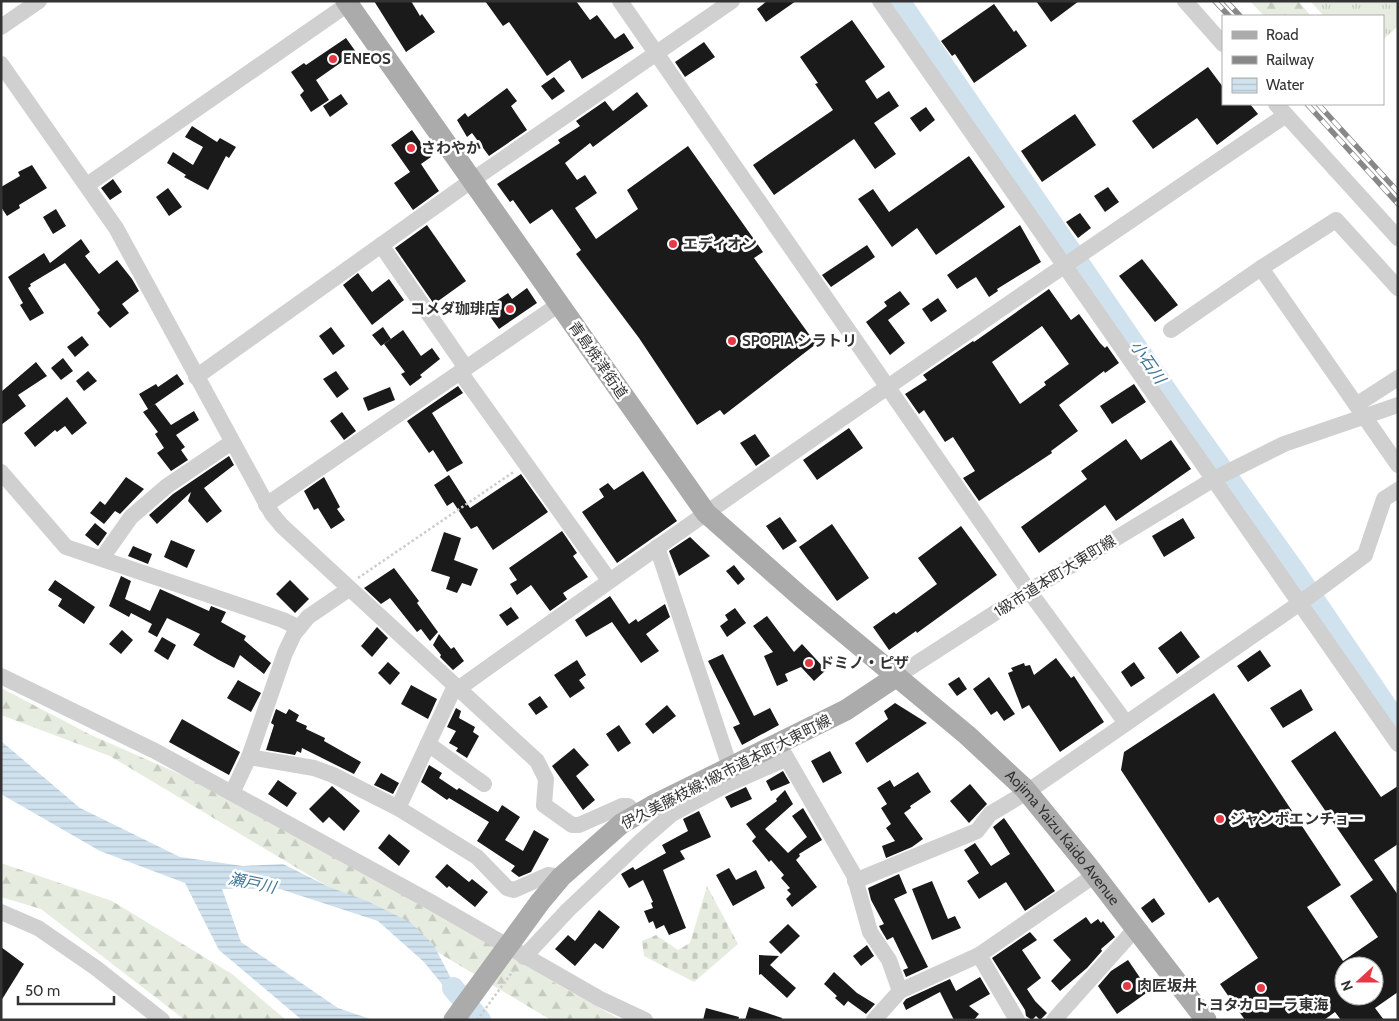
<svg xmlns="http://www.w3.org/2000/svg" width="1399" height="1021" font-family="Cabin,'Noto Sans JP',sans-serif">
  <style>
    .grass { fill: url(#grass-tufts) }
    .forest { fill: url(#forest-firs) }
    .cemetery { fill: url(#cemetery-stones) }
    .water { fill: url(#water-rules) }
    .lines { fill: none; stroke-linecap: round; stroke-linejoin: round }
    .river { stroke: #cfe2ee; stroke-width: 22 }
    .building { fill: #1a1a1a; fill-rule: evenodd }
    .path { stroke: #cdcdcd; stroke-width: 2.5; stroke-dasharray: 2.5 2.5; stroke-linecap: butt }
    .minor { stroke: #d0d0d0; stroke-width: 16 }
    .major { stroke: #ababab; stroke-width: 21 }
    .rail-casing { stroke: #888; stroke-width: 5.5 }
    .rail { stroke: #fff; stroke-width: 4; stroke-dasharray: 11; stroke-linecap: butt }
    .poi-dot { fill: #e63946; stroke: #fff; stroke-width: 2 }
    .labels { text-anchor: middle; dominant-baseline: central; stroke-width: 5; stroke-linejoin: round; paint-order: stroke }
    .poi-label { font-size: 15px; font-weight: bold; fill: #333; stroke: #fff; text-anchor: start }
    .street-label { font-size: 15px; fill: #333; stroke: #fff }
    .water-label { font-size: 16px; font-style: italic; fill: #3f7597; stroke: #fff }
  </style>
  <defs>
    <pattern id="grass-tufts" width="24" height="20" patternUnits="userSpaceOnUse" patternTransform="scale(1.25)"><rect width="24" height="20" fill="#e6ecdf"/><path d="M3 7l-1-3M5 7V3M7 7l1-3M15 17l-1-3M17 17v-4M19 17l1-3" fill="none" stroke="#c6cbc0"/></pattern>
    <pattern id="forest-firs" width="22" height="20" patternUnits="userSpaceOnUse" patternTransform="scale(1.25)"><rect width="22" height="20" fill="#e6ecdf"/><path d="M5 1l3.5 6h-7zM16 11l3.5 6h-7z" fill="#c6cbc0"/></pattern>
    <pattern id="cemetery-stones" width="16" height="16" patternUnits="userSpaceOnUse" patternTransform="scale(1.25)"><rect width="16" height="16" fill="#e6ecdf"/><path d="M2 7V4a2 2 0 0 1 4 0v3zM10 15v-3a2 2 0 0 1 4 0v3z" fill="#c6cbc0"/></pattern>
    <pattern id="water-rules" width="6" height="5" patternUnits="userSpaceOnUse" patternTransform="scale(1.25)"><rect width="6" height="5" fill="#cfe2ee"/><path d="M0 2.5h6" fill="none" stroke="#b2c2cd"/></pattern>
  </defs>
  <rect width="100%" height="100%" fill="#fff"/>
  <polygon class="grass" points="1310,1 1398,1 1398,26 1383,40 1383,16 1324,16"/>
  <g class="forest">
    <polygon points="1250,1 1298,1 1311,16 1264,16"/>
    <polygon points="1,688 91,735 216,790 368,869 557,984 621,1020 551,1020 110,756 1,715"/>
    <polygon points="1,863 112,901 232,974 286,1020 185,1020 41,909 1,897"/>
  </g>
  <polygon class="cemetery" points="707,886 738,944 694,982 644,956 642,941 656,935 678,950 690,943"/>
  <polygon class="water" points="1,741 80,808 180,857 243,866 283,864 329,887 365,900 410,922 433,944 462,999 459,1005 424,962 378,921 280,889 222,889 241,942 338,1008 373,1020 302,1020 219,950 185,883 100,851 1,794"/>
  <g class="lines">
    <g class="river">
      <polyline points="899,1 1173,401 1295,572 1398,724"/>
      <polyline points="453,988 480,1020"/>
    </g>
  </g>
  <g class="building">
    <polygon points="374,1 411,1 420,16 422,14 435,32 406,52"/>
    <polygon points="485,1 576,1 590,20 597,15 615,39 624,33 634,48 582,79 570,60 547,76 509,22 503,26"/>
    <polygon points="767,1 796,1 766,22 757,9"/>
    <polygon points="1036,1 1079,1 1051,22"/>
    <polygon points="994,4 1014,32 1016,30 1027,46 974,83 955,54 952,56 941,41"/>
    <polygon points="852,20 885,67 865,81 877,99 889,91 899,106 874,123 896,154 875,169 854,139 774,195 753,165 833,110 815,84 818,83 800,57"/>
    <polygon points="346,38 356,52 316,80 329,100 311,112 300,95 304,91 291,72 304,63 306,65"/>
    <polygon points="704,42 715,57 685,77 675,62"/>
    <polygon points="1208,67 1223,87 1223,104 1250,104 1258,114 1217,145 1197,118 1153,149 1132,121"/>
    <polygon points="554,77 565,91 552,100 541,86"/>
    <polygon points="507,88 517,101 511,106 527,130 489,156 472,133 467,137 457,120 465,113 468,117"/>
    <polygon points="637,92 648,106 593,147 590,143 565,163 577,180 585,175 597,193 575,208 596,239 638,209 627,190 688,146 763,252 754,258 816,344 724,415 720,410 697,425 639,338 576,254 581,250 552,209 530,224 513,200 510,202 497,184 560,143 558,140 580,126 576,121 605,101 613,111"/>
    <polygon points="341,94 348,104 330,117 323,106"/>
    <polygon points="926,107 935,120 920,132 910,118"/>
    <polygon points="1075,114 1096,145 1042,182 1021,151"/>
    <polygon points="192,126 217,142 220,138 236,147 229,158 226,156 208,190 184,177 186,175 167,163 173,152 193,165 203,147 185,137"/>
    <polygon points="412,130 431,157 421,164 439,191 413,210 394,183 410,172 391,145"/>
    <polygon points="969,156 1005,207 936,255 917,228 892,247 858,199 873,189 889,212"/>
    <polygon points="32,165 47,188 19,205 20,208 7,216 1,207 1,187 20,176 18,172"/>
    <polygon points="113,179 122,192 110,200 101,188"/>
    <polygon points="1108,187 1119,202 1105,212 1094,196"/>
    <polygon points="168,188 182,207 169,216 156,197"/>
    <polygon points="56,209 66,226 53,234 43,217"/>
    <polygon points="1080,213 1091,228 1078,238 1066,222"/>
    <polygon points="427,225 466,281 434,304 395,248"/>
    <polygon points="1020,225 1041,262 997,289 998,291 989,297 976,277 957,289 947,275"/>
    <polygon points="81,239 90,252 85,256 99,274 117,260 132,279 139,291 122,304 129,313 110,328 97,313 100,310 65,263 30,284 31,286 28,288 44,313 30,321 20,305 23,303 8,277 44,253 50,263"/>
    <polygon points="867,245 875,257 831,287 822,275"/>
    <polygon points="1142,259 1178,305 1155,322 1119,276"/>
    <polygon points="358,273 372,292 389,279 404,300 372,325 343,285"/>
    <polygon points="527,288 537,303 499,329 489,315 497,309 493,303 508,293 512,299"/>
    <path d="M1049,289L1071,320L1079,314L1100,343L1105,348L1107,346L1119,363L1105,373L1104,371L1059,405L1078,431L1051,451L1052,453L979,501L963,478L975,471L953,437L945,442L924,410L919,414L905,394L927,380L923,375L973,341L974,342ZM1042,326L1069,364L1044,382L1046,385L1020,404L992,362Z"/>
    <polygon points="900,291 910,304 888,320 905,343 890,355 866,322 887,306 884,302"/>
    <polygon points="938,298 947,311 931,322 922,309"/>
    <polygon points="331,327 345,346 333,355 319,336"/>
    <polygon points="383,327 391,339 381,346 372,335"/>
    <polygon points="403,330 421,356 432,348 440,359 420,375 422,377 410,386 401,374 405,372 384,344"/>
    <polygon points="82,336 89,345 75,357 67,347"/>
    <polygon points="63,358 73,371 61,380 51,368"/>
    <polygon points="36,362 47,376 18,395 26,406 1,425 1,392"/>
    <polygon points="88,371 97,381 84,391 76,381"/>
    <polygon points="336,371 349,389 337,398 323,379"/>
    <polygon points="177,374 184,384 148,409 155,404 171,425 194,411 199,420 176,435 185,447 181,450 188,460 171,471 157,453 164,448 155,434 158,432 143,412 148,409 139,394 156,384 158,387"/>
    <polygon points="1134,384 1146,402 1112,424 1100,406"/>
    <polygon points="458,386 463,393 432,413 463,463 447,472 433,450 429,453 407,421"/>
    <polygon points="390,387 395,400 368,411 363,398"/>
    <polygon points="67,397 87,423 72,435 65,426 57,432 55,430 35,447 24,433"/>
    <polygon points="342,412 356,431 344,440 330,421"/>
    <polygon points="849,428 863,448 817,480 803,460"/>
    <polygon points="755,434 770,456 756,466 740,443"/>
    <polygon points="1126,439 1141,460 1171,440 1191,469 1116,521 1105,505 1039,553 1021,527 1087,479 1081,471"/>
    <polygon points="229,456 234,465 204,488 222,511 207,523 188,501 191,492 157,524 149,515 173,494"/>
    <polygon points="643,471 677,521 617,563 582,512 604,497 599,489 608,483 614,490"/>
    <polygon points="521,474 548,512 493,550 477,526 471,529 453,502 447,506 434,485 449,475 470,508"/>
    <polygon points="126,477 144,489 120,514 115,511 104,524 90,513 100,501 105,505"/>
    <polygon points="324,477 340,507 337,509 345,520 331,529 318,508 314,510 304,491"/>
    <polygon points="780,517 797,541 783,550 766,526"/>
    <polygon points="1183,518 1195,538 1164,557 1152,536"/>
    <polygon points="95,523 107,533 98,546 85,535"/>
    <polygon points="832,524 869,578 837,601 799,547"/>
    <polygon points="961,526 997,575 917,633 916,631 889,650 873,627 894,612 896,614 937,584 918,558"/>
    <polygon points="562,531 577,553 573,556 588,577 563,593 567,599 550,611 531,585 517,595 510,584 517,580 509,568"/>
    <polygon points="444,532 461,538 454,560 478,569 471,586 462,583 457,593 446,589 450,577 431,571"/>
    <polygon points="690,537 710,556 679,576 669,551"/>
    <polygon points="171,540 195,550 187,568 164,557"/>
    <polygon points="133,546 152,554 148,564 128,556"/>
    <polygon points="734,565 745,579 738,585 726,571"/>
    <polygon points="394,568 419,601 417,603 438,632 430,641 421,629 417,632 390,598 381,604 364,588"/>
    <polygon points="121,576 131,581 125,599 150,611 160,589 209,611 211,606 226,612 221,622 246,636 244,640 271,663 264,674 240,655 234,668 217,659 193,645 200,634 167,618 157,637 148,632 152,624 131,613 129,617 109,606"/>
    <polygon points="55,580 95,607 84,624 58,606 62,599 48,590"/>
    <polygon points="290,580 309,599 295,613 276,594"/>
    <polygon points="610,596 629,624 636,619 638,622 665,604 670,617 646,634 659,651 641,663 612,622 586,637 575,620"/>
    <polygon points="511,607 519,618 507,626 499,615"/>
    <polygon points="735,608 746,623 727,637 720,626 728,620 725,615"/>
    <polygon points="767,616 794,652 802,644 826,670 814,681 801,667 785,674 788,681 777,686 764,656 773,652 753,626"/>
    <polygon points="377,627 388,638 372,657 361,646"/>
    <polygon points="122,630 133,640 121,654 109,644"/>
    <polygon points="1181,631 1200,657 1177,674 1158,648"/>
    <polygon points="439,634 451,649 454,647 464,661 453,670 440,657 441,655 433,645"/>
    <polygon points="162,637 176,645 168,660 154,651"/>
    <polygon points="1260,650 1271,666 1248,682 1237,666"/>
    <polygon points="723,654 754,716 770,708 779,725 742,745 733,727 740,724 708,661"/>
    <polygon points="1056,658 1071,678 1074,676 1104,722 1060,752 1029,705 1022,709 1008,673 1013,671 1011,668 1024,663 1025,666 1030,665 1034,675"/>
    <polygon points="577,660 586,675 579,680 585,688 570,698 554,675"/>
    <polygon points="388,662 400,673 390,685 378,673"/>
    <polygon points="1134,662 1145,678 1131,687 1121,672"/>
    <polygon points="959,677 967,689 957,696 948,684"/>
    <polygon points="989,677 1015,714 1004,721 997,711 991,715 973,689"/>
    <polygon points="238,680 261,693 251,712 227,698"/>
    <polygon points="411,685 437,699 428,719 401,704"/>
    <polygon points="1301,689 1313,710 1283,728 1270,708"/>
    <path d="M1214,693L1341,885L1307,907L1343,961L1378,937L1350,896L1373,880L1291,761L1335,731L1381,797L1398,786V844L1374,860L1398,895V992L1375,1008L1384,1020H1341L1335,1012L1324,1020H1245L1220,984L1258,958L1218,897L1209,903L1121,770L1124,752ZM1344,966H1374V996H1344Z"/>
    <polygon points="540,696 548,707 536,715 528,704"/>
    <polygon points="895,703 927,723 867,763 855,743 888,719 884,711"/>
    <polygon points="667,705 676,716 653,734 645,724"/>
    <polygon points="456,708 461,711 459,718 475,727 473,732 479,736 467,758 456,751 458,748 449,743 456,731 447,727"/>
    <polygon points="276,709 286,714 289,709 299,715 296,721 307,726 306,729 325,738 324,741 361,762 354,774 302,748 301,753 297,751 295,755 266,750 274,725 271,723"/>
    <polygon points="182,719 240,752 229,775 169,742"/>
    <polygon points="619,725 631,743 618,752 606,734"/>
    <polygon points="574,748 589,765 576,776 595,800 583,810 552,766"/>
    <polygon points="830,751 842,773 823,783 811,761"/>
    <polygon points="429,765 442,773 439,778 457,790 459,788 498,812 502,805 520,817 505,840 523,851 534,830 549,839 531,872 519,877 511,871 515,866 477,841 489,822 449,798 447,800 421,782"/>
    <polygon points="783,771 790,783 771,791 766,781"/>
    <polygon points="918,772 931,792 910,806 911,808 904,813 923,839 912,847 886,858 882,846 895,841 886,828 891,824 881,808 887,804 877,788 890,780 894,787"/>
    <polygon points="381,773 399,783 393,794 374,785"/>
    <polygon points="278,780 297,793 287,807 268,794"/>
    <polygon points="970,784 987,804 969,823 950,801"/>
    <polygon points="332,786 360,811 344,831 329,817 323,823 309,809"/>
    <polygon points="746,787 752,799 731,808 725,797"/>
    <polygon points="785,790 793,804 765,829 788,853 807,837 792,816 803,808 822,840 799,854 800,856 796,860 817,887 792,907 786,899 791,894 787,890 790,888 781,878 784,875 771,860 769,862 752,841 756,837 746,824 777,801 776,799"/>
    <polygon points="699,811 711,837 680,851 685,859 663,870 686,928 669,935 664,925 656,929 653,921 649,923 644,911 653,908 651,903 653,902 643,880 629,888 621,874 633,867 635,870 666,853 662,845 688,831 683,819"/>
    <polygon points="1004,818 1055,891 1025,911 1006,882 979,899 967,881 979,873 964,850 975,843 991,866 1010,854 993,827"/>
    <polygon points="389,834 410,851 399,866 378,848"/>
    <polygon points="447,864 469,882 472,879 488,892 475,907 449,886 447,888 435,877"/>
    <polygon points="729,868 736,880 756,870 765,888 733,906 716,875"/>
    <polygon points="899,874 907,893 894,899 928,967 906,977 903,970 908,968 893,937 887,940 881,930 879,926 884,924 871,900 868,888"/>
    <polygon points="932,881 948,919 955,916 961,928 932,940 912,889"/>
    <polygon points="1154,898 1165,914 1152,923 1141,908"/>
    <polygon points="599,910 620,927 603,949 595,943 575,966 555,949 568,935 575,941"/>
    <polygon points="1086,917 1091,924 1098,919 1101,923 1103,921 1115,937 1101,949 1102,951 1087,968 1060,991 1051,981 1071,960 1053,940"/>
    <polygon points="788,924 800,936 781,954 769,942"/>
    <polygon points="1030,932 1037,940 1022,950 1041,978 1027,989 1035,1001 1047,1013 1040,1020 1036,1016 1032,1020 1026,1016 1025,1010 992,958"/>
    <polygon points="867,945 874,956 861,966 853,956"/>
    <polygon points="1,947 24,964 1,1001"/>
    <polygon points="759,955 779,956 770,965 796,988 787,998 761,974 759,975"/>
    <polygon points="1128,960 1149,991 1117,1014 1098,986 1111,971"/>
    <polygon points="834,972 857,993 875,1004 866,1014 848,1001 844,1006 835,998 837,996 824,984"/>
    <polygon points="980,977 990,994 969,1006 979,1014 974,1020 954,1020 940,992 906,1010 903,1003 906,999 950,979 956,991"/>
    <polygon points="749,1007 782,1018 782,1020 745,1020"/>
    <polygon points="706,1008 739,1017 738,1020 703,1020"/>
  </g>
  <g class="lines">
    <g class="path">
      <polyline points="358,578 515,471"/>
      <polyline points="477,1020 516,967"/>
    </g>
    <g class="minor">
      <polyline points="620,1 1029,591 1126,723"/>
      <path d="M880,1C1051,250 1226,496 1398,744"/>
      <polyline points="1185,1 1223,44"/>
      <polyline points="1,27 39,1"/>
      <polyline points="1,64 116,228 272,514 282,526 537,761 546,779 544,805 572,825 579,825 622,806 628,806 638,815"/>
      <polyline points="1276,104 1398,238"/>
      <polyline points="87,185 348,4"/>
      <polyline points="381,245 466,368"/>
      <polyline points="1261,268 1398,465"/>
      <polyline points="1171,330 1261,268 1336,220 1398,288"/>
      <polyline points="460,372 609,580"/>
      <polyline points="196,377 471,181 732,1"/>
      <polyline points="1356,405 1398,378"/>
      <polyline points="1,472 66,547 283,620 299,628"/>
      <polyline points="266,505 558,305"/>
      <polyline points="657,547 730,767"/>
      <polyline points="102,558 131,517 167,486 232,442"/>
      <polyline points="1,676 155,751 429,901 600,999 645,1020"/>
      <polyline points="897,676 1029,591 1214,479 1284,444 1398,405"/>
      <path d="M458,689C731,493 1008,303 1286,115"/>
      <polyline points="428,744 484,784"/>
      <polyline points="782,750 854,875 870,932 889,960 900,991"/>
      <polyline points="249,757 314,768 333,775 398,808 477,857 507,888 514,890 548,875 561,877"/>
      <polyline points="232,793 249,757 285,653 294,634 308,617 349,589"/>
      <polyline points="398,808 455,686"/>
      <polyline points="855,881 977,831 990,814 1027,792 1300,603 1365,555 1384,499 1398,490"/>
      <polyline points="1,912 38,928 96,968 162,1020"/>
      <polyline points="979,955 1017,1020"/>
      <polyline points="524,957 568,910 642,840 672,814 726,785 786,759"/>
      <polyline points="874,1020 900,991 979,955 1095,875"/>
      <polyline points="1054,1020 1136,928"/>
    </g>
    <g class="major">
      <path id="s1" d="M346,1L706,513L801,597L967,735L1024,788L1087,865L1206,1020"/>
      <polyline points="454,1020 540,902 561,877 621,824 652,806 846,710 897,676"/>
    </g>
    <defs>
      <g id="rail">
        <polyline points="1215,1 1229,16"/>
        <polyline points="1226,1 1240,16"/>
        <polyline points="1307,104 1398,204"/>
        <polyline points="1318,104 1398,192"/>
      </g>
    </defs>
    <use href="#rail" class="rail-casing"/>
    <use href="#rail" class="rail"/>
  </g>
  <g class="poi-dot">
    <circle cx="333" cy="59" r="5"/>
    <circle cx="411" cy="148" r="5"/>
    <circle cx="673" cy="244" r="5"/>
    <circle cx="510" cy="309" r="5"/>
    <circle cx="732" cy="341" r="5"/>
    <circle cx="809" cy="663" r="5"/>
    <circle cx="1220" cy="819" r="5"/>
    <circle cx="1127" cy="986" r="5"/>
    <circle cx="1261" cy="988" r="5"/>
  </g>
  <g class="labels">
    <g class="poi-label">
      <text x="343" y="59">ENEOS</text>
      <text x="421" y="148">さわやか</text>
      <text x="683" y="244">エディオン</text>
      <text x="500" y="309" text-anchor="end">コメダ珈琲店</text>
      <text x="742" y="341">SPOPIA シラトリ</text>
      <text x="819" y="663">ドミノ・ピザ</text>
      <text x="1230" y="819">ジャンボエンチョー</text>
      <text x="1137" y="986">肉匠坂井</text>
      <text x="1261" y="1005" text-anchor="middle">トヨタカローラ東海</text>
    </g>
    <g class="street-label">
      <text transform="translate(598 360) rotate(55)">青島焼津街道</text>
      <text transform="translate(1055 576) rotate(-32)">1級市道本町大東町線</text>
      <text transform="translate(726 772) rotate(-27)">伊久美藤枝線;1級市道本町大東町線</text>
      <text stroke="none"><textPath href="#s1" startOffset="1109">Aojima Yaizu Kaido Avenue</textPath></text>
    </g>
    <g class="water-label">
      <text transform="translate(1148 362) rotate(55)">小石川</text>
      <text transform="translate(252 883) rotate(12)">瀬戸川</text>
    </g>
  </g>
  <rect width="1399" height="1021" fill="none" stroke="#333333" stroke-width="5"/>
  <rect x="1222" y="15" width="162" height="90" fill="#ffffff" stroke="#adadad"/>
  <rect x="1232" y="31" width="25" height="8" fill="#ababab" stroke="#adadad"/>
  <text x="1266" y="40" font-size="15" fill="#333333">Road</text>
  <rect x="1232" y="56" width="25" height="8" fill="#888888" stroke="#adadad"/>
  <text x="1266" y="65" font-size="15" fill="#333333">Railway</text>
  <rect x="1232" y="78" width="25" height="15" fill="url(#water-rules)" stroke="#adadad"/>
  <text x="1266" y="90" font-size="15" fill="#333333">Water</text>
  <g transform="translate(1359 981) rotate(249)"><circle r="24" fill="#ffffff" stroke="#adadad"/>
  <path d="M0-4L9 19L0 12L-9 19Z" fill="#e63946"/>
  <text y="-8" font-size="14" font-weight="bold" text-anchor="middle" fill="#333333">N</text>
  </g>
  <path d="M18 996v8h96v-8" fill="none" stroke="#333333" stroke-width="2.5"/>
  <text x="25" y="996" font-size="15" fill="#333333" stroke="#ffffff" stroke-width="4" paint-order="stroke">50 m</text>
</svg>
